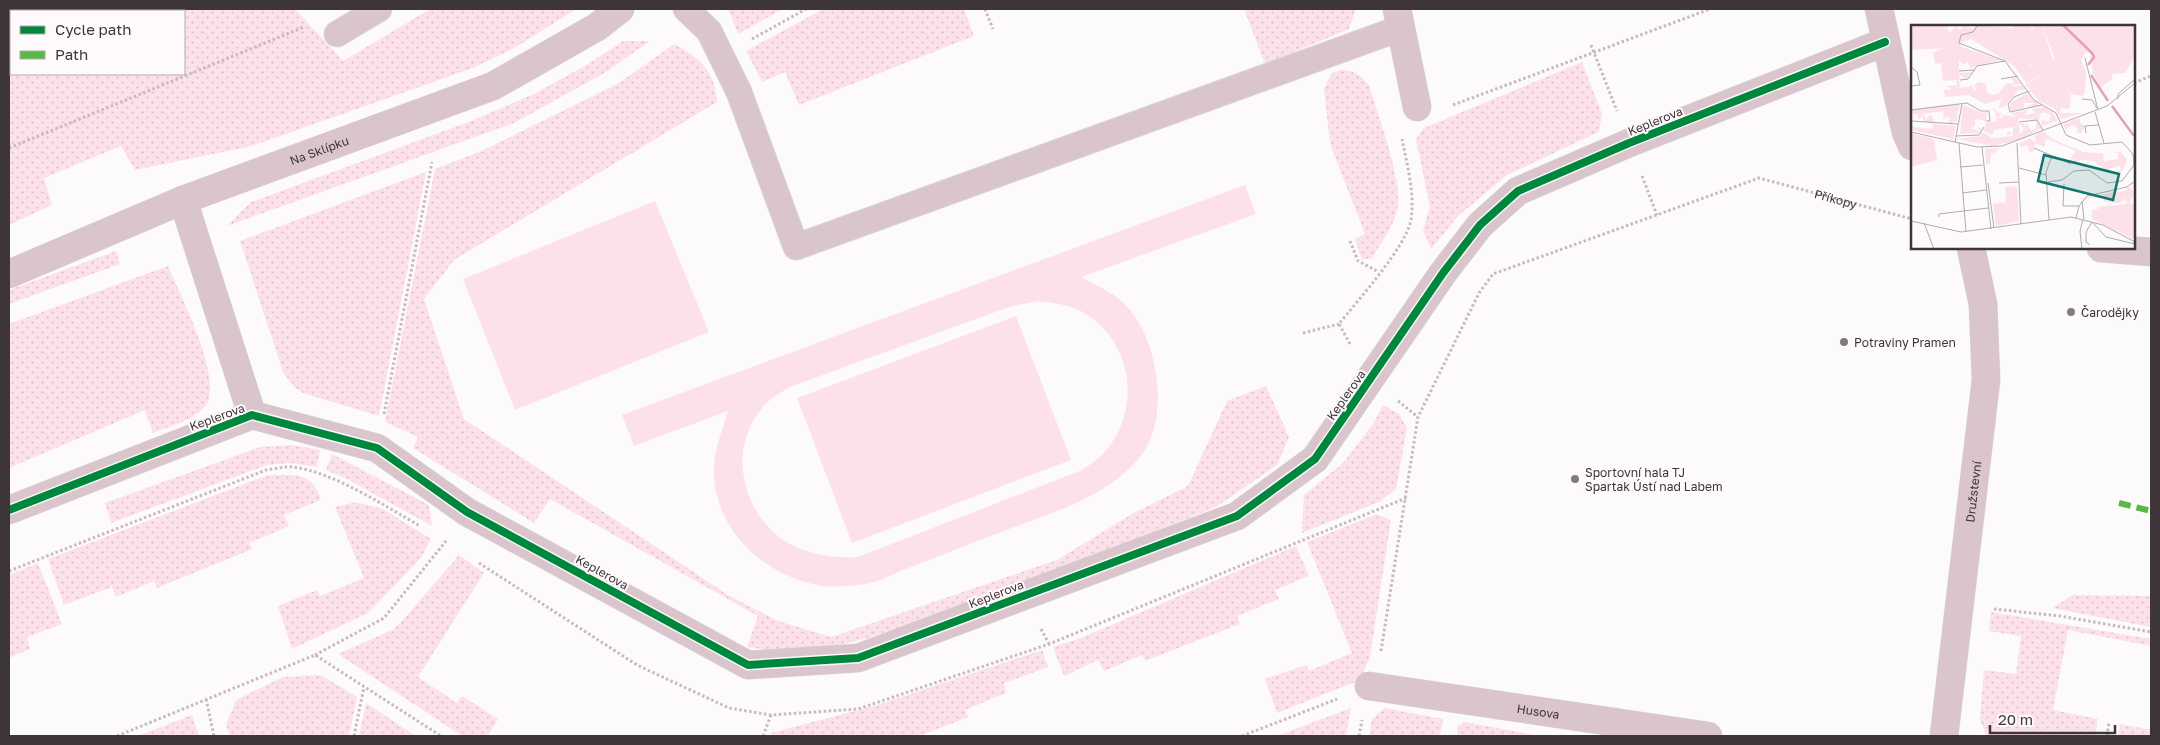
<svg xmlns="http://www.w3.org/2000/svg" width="2160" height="745" font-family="'Golos Text',sans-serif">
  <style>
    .green { fill: url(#green-dots); fill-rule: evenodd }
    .pitch { fill: #fde1e9; fill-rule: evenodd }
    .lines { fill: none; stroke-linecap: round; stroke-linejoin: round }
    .service-casing { stroke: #dad7d8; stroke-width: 27 }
    .minor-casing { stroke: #dad7d8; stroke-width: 29 }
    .path { stroke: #c7babe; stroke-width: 3; stroke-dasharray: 2.5 2.5; stroke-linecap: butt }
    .service { stroke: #d9c5cb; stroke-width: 25 }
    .minor { stroke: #d9c5cb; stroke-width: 28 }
    .quiet { stroke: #58b947; stroke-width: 6; stroke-dasharray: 12 6; stroke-linecap: butt }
    .cycleway-casing { stroke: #fef9fa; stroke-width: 11 }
    .cycleway { stroke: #00873e; stroke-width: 8 }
    .poi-dot { fill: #807a7c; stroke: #fef9fa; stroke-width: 2 }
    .labels { text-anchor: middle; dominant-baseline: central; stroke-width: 4; stroke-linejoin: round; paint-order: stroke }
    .street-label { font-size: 12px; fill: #3d3538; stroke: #fef9fa }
    .poi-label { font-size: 12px; fill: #3d3538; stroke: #fef9fa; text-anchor: start }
    .inset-river { fill: none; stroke: #e3a2b8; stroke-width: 2.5 }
    .inset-road { fill: none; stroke: #b0abad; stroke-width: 1 }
    .view { fill: #0f766e; fill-opacity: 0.15; stroke: #0f766e; stroke-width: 2.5 }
    .inset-edge { fill: none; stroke: #3d3538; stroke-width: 2.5 }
  </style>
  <defs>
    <pattern id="green-dots" width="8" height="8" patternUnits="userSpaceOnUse" patternTransform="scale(1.25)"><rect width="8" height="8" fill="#fde1e9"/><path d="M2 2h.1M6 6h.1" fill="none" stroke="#dac2c9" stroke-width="1.8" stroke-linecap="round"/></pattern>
  </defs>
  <rect width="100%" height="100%" fill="#fdfafb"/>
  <g class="green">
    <path d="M9,9H295L343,61L430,9H576L516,47L473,68L252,146L135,170L121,146L44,178L52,205L9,225ZM11,11H184V74H11Z"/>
    <polygon points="728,9 783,9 738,34"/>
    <polygon points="823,9 964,9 974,36 799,105 785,72 762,82 746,51"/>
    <polygon points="1244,9 1356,9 1349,29 1265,64"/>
    <polygon points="623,41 650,41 606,72 514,123 227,226 251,202 466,123 534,94 588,64"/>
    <path d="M674,44C700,58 715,70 717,102L454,260L424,299L464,419L728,595L778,621L831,637L1057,560L1132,514L1188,486L1227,401L1266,386L1289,437L1277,465L1216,507L1017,587L868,638L823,649L780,652L747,647L758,616L550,499L534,523L413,448L418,437L385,422L435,169L482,151L619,83Z"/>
    <polygon points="1582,62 1602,114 1599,132 1507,175 1458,216 1431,249 1423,230 1430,207 1416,139 1424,128"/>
    <path d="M1340,70C1354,70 1360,75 1369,85C1377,113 1405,186 1397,211C1392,228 1381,243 1372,258L1362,260L1355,239L1365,234L1330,144L1324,89L1331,74Z"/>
    <polygon points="426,172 379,416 303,393 294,387 283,372 240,241"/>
    <polygon points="116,251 120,264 9,304 9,290"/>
    <path d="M168,266C179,292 226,384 205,407C192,421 170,426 153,433L145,410L9,468V324Z"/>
    <polygon points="1383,405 1399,414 1407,428 1396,489 1381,501 1302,533 1304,495 1343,463 1373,424"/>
    <polygon points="292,445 320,450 317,467 290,463 267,465 111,523 105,503 260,447"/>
    <polygon points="332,454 429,505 432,526 347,479 326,470"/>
    <path d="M268,475C295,476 311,470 321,500L284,515L289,526L249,543L252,549L157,588L154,581L116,597L112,587L64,605L48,559Z"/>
    <polygon points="356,502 383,509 431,539 420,559 368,613 292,649 278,606 317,590 320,596 364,578 335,507"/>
    <polygon points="1377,514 1391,520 1370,657 1360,680 1277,713 1265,679 1306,665 1309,671 1352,653 1307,542"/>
    <polygon points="1296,546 1309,576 1275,590 1279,599 1237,616 1240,624 1145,661 1142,655 1104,671 1098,660 1064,676 1053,647 1081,638"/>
    <polygon points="459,555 484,573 418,677 457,703 462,696 498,719 488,736 462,736 338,654 392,630 404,619"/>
    <polygon points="38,563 62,624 27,637 30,649 9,658 9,575"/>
    <polygon points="2073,595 2151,596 2151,627 2052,608"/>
    <polygon points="1991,612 2151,639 2151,646 2068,630 2053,710 2098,719 2095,736 1986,736 1980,720 1984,670 2016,674 2021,636 1989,631"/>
    <polygon points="1042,650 1048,667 1004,683 1006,693 965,710 968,717 920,736 773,736 771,733 874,706"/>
    <polygon points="321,675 357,697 349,736 230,736 226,725 236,700 283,677"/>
    <polygon points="366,703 416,736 359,736"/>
    <polygon points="1351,708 1346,736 1277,736"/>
    <polygon points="1385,708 1443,719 1440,736 1369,736 1372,719"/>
    <polygon points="192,715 199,736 138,736"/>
    <polygon points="1465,722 1540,736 1457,736 1458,726"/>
    <polygon points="2120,724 2151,730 2151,736 2118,736"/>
  </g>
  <g class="pitch">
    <path d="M1245,185L1256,214L1081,277C1100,288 1115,292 1130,310C1159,344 1170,421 1140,457C1105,500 1046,514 996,534C965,546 934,558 903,570C891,575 877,583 865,584C851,586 830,588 817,585C764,574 718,533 714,477C712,454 722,432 728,411L634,446L622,415ZM1038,301C1056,303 1074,305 1089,316C1134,347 1141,413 1103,454C1097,460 1089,465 1082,470L858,557C833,558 807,555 785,541C741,512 727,448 763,407C769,399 780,394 787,388L1009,307Z"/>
    <polygon points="655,201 709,332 515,410 463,279"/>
    <polygon points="1016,316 1071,460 852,543 797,398"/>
  </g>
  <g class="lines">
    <defs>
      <g id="service">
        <polyline points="686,9 709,31 739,92 796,247 1401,28"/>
        <polyline points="337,34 379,9"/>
      </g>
      <g id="minor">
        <polyline points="1397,9 1417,107"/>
        <polyline points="1879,9 1906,132 1912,146"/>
        <polyline points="183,200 252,415"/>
        <polyline points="2101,248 2151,252"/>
        <path id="s2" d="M9,274L183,200L493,86L597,27L620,9"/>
        <polyline points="9,510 252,415 377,448 467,512 748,665 858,658 1237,516 1315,459 1443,273 1480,225 1518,191 1629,143 1885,42"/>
        <path id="s3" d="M1369,686L1708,736"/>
        <path id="s4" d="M1944,736L1986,380L1983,304L1971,248"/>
      </g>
    </defs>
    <use href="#service" class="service-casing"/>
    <use href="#minor" class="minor-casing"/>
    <g class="path">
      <polyline points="985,9 993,29"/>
      <polyline points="752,39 806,9"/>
      <polyline points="1591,45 1617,111"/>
      <polyline points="2134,83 2151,76"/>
      <polyline points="1453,105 1710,9"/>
      <polyline points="9,148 304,27"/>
      <polyline points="1642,176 1657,215"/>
      <polyline points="1350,241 1358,261 1379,272"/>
      <polyline points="1303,333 1339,324"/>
      <path d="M1350,344L1339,324C1358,300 1406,247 1411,220C1415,193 1407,165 1402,139"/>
      <polyline points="1398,401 1418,417"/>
      <polyline points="384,414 432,162"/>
      <polyline points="479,563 637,665 729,708 771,715 858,709 1049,644 1406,498"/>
      <path d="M9,571L266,470C275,469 285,466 293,467C333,472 385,506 420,526"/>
      <polyline points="1994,609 2060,616 2151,632"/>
      <polyline points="1041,629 1049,644"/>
      <path id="s1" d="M1381,651L1418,417L1479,293L1493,274L1759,178L1912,219"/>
      <polyline points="315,655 384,618 446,541"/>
      <polyline points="206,699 214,736"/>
      <polyline points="117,736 315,655 441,736"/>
      <polyline points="354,736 364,687"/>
      <polyline points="763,736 771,715"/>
      <polyline points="1242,736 1337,699"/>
      <polyline points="1359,736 1362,720"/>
      <polyline points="2107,736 2109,722"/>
    </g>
    <use href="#service" class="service"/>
    <use href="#minor" class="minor"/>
    <polyline class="quiet" points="2119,503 2151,511"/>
    <defs>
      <polyline id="cycleway" points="9,510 252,415 377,448 467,512 748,665 858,658 1237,516 1315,459 1443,273 1480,225 1518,191 1629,143 1885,42"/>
    </defs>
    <use href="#cycleway" class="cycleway-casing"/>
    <use href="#cycleway" class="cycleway"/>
  </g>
  <g class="poi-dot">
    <circle cx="2071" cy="312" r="5"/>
    <circle cx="1844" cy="342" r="5"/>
    <circle cx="1575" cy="479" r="5"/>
  </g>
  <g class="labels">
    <g class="street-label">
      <text transform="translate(1655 121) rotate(-22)">Keplerova</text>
      <text stroke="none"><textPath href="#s2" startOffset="334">Na Sklípku</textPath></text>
      <text stroke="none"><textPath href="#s1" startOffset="761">Příkopy</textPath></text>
      <text transform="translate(1346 395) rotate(-55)">Keplerova</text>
      <text transform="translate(217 417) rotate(-20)">Keplerova</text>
      <text stroke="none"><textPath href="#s4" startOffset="246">Družstevní</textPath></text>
      <text transform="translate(602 572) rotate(29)">Keplerova</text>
      <text transform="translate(996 594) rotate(-21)">Keplerova</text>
      <text stroke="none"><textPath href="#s3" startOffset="171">Husova</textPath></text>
    </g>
    <g class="poi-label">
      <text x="2081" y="312">Čarodějky</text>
      <text x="1854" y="342">Potraviny Pramen</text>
      <text x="1585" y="472">Sportovní hala TJ<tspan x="1585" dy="14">Spartak Ústí nad Labem</tspan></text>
    </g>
  </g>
  <g transform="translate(1911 25)">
    <rect width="224" height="224" fill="#fdfafb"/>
    <path d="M9,0H24L21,4L29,12L10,14ZM121,0H131L142,35L124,41L116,39L112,17L122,4ZM202,0H224V14L217,16ZM74,8L94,16L92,32L62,13ZM47,16L51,22L90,35L59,43L57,36L53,40L48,35V48L61,47L55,54L49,50L48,55L32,56L30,38L24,39L22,28ZM131,50L139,59L158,61L156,74L160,77L158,84L150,83L149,88H173L150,94L144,84L128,76L114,59ZM100,53H105L110,59L102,60L101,62L111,60L114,64L107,66L93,82L87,83L91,74L74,79L58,70L34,72L33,65L41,64L35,61L46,60L45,56L48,55L49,62L41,64L62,61V66L66,65L63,61L67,57L75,59L76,67L81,70L87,69L95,59L104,58ZM116,68L129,81L115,83L123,78H113V83L100,86L99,78ZM34,80H49L47,87L43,85L47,88L45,98L42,96V99H36L40,93L34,92L33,95L32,86L12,89L15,95L17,91L21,90L23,98L13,97L11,90L8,95L6,87V90L1,88L0,94V86L3,84ZM52,80L72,88L76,87L75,96L64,94V101L60,103L69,107L67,102L71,104L68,108L46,109H49ZM133,82L142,87L146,96L131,101L130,95L138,96L140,90L132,87L127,90L135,94L128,91L129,95L107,93L109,109L113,104L108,98H113L114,105L115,97L120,106L125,103V96L130,103L112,114L81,121L45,114L69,111L72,107L81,113L102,111V107L96,111V107H102V102L83,105L81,110L73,106L75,98L86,96L83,85L79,84L84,83L85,90L86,83L87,88H91L87,93H92V90L106,92L100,88L117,85L114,90L124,88L121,84ZM180,89L169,93V98L174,101L170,108H166V102L161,100L155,104L159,111L154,104L152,99ZM0,97L3,102L21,104L22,99L45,101L42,114L0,105ZM132,106L143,115L172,127L196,129L192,130L193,136L207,134V128H203L209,126L216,135L211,147L201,148L210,145L208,141L198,144V149L183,136L170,135L161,139L164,130L160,138L158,136L165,126L139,115L134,114V122L124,118L123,126L119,127L116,120L109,122V118L120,113L123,117L125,116L123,111ZM0,108L23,114L26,135L0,142ZM89,123L83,128L89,130L80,128L79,139H75L74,124ZM106,161L103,162H106L108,196L85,201L82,179L95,177L94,162ZM219,162L224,169L218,177L221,180L224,176V215L181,194V185L187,184V182L216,179L213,168L214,174L208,178L194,177L190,170L173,175L177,172L210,166L211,167Z" fill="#fde1e9"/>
    <path d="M0,0H9L11,14L29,12L21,4L24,0H35L39,8L44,1L49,5L54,1L62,4L66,0L102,3V0H121L120,9L112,17L116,39L120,41L144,34L131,0H202L217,16L224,14V31L214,48L200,49L202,54L190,62L182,49L179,28L175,27L170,35L175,47L174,67L171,71L160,69L159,76L156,74L158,61L132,59L130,50L115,58L103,41L60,14L34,23L0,25ZM74,8L94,16L92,32L69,14L62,13Z" fill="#fde1e9" fill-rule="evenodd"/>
    <path class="inset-river" d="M152,0L181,28L183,32L177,40M180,50L197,76M201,81L223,111"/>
    <path class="inset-road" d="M67,0L62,7L50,10L48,18L94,36L123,75L145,88L155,110L179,120L211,117L222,129L223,140L211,156L196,158L178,145L163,146L151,155L137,157M174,33L187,85M0,42L6,47L9,60L1,61M48,46L63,45M90,54L107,51M49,55L57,54L66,41L94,36M118,66L103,72L97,79L99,87L131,80M171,74L181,75L186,83M207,74V69L223,55M0,85L56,78L70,86H78L79,96H75M184,87L193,118M0,96L47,99M108,97L126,95L132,105M0,107L66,122L91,121L196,81L224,58M175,108L174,101L188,100M45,111L68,110L73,102M44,117L51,79M48,118L55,207M106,118L110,199M71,122L80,204M123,123L160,139M49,142L72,140M108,143L135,150M77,158L83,203M88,158L108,157M153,159L152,181H168M51,168L75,165M171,176L173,194M28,192V189L77,183M165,193L168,181L176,171L216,162L224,156M138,195L135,147L141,131M0,196L50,207L160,192L192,200L224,217M13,198L23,224M179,220L175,217V207L181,197L195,212L224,219M171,224L169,206L172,194"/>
    <path class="view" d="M133,130L208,149L202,175L127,156Z"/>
    <rect width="224" height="224" class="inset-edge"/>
  </g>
  <rect width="2160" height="745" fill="none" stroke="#3d3538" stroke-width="20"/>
  <rect x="10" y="10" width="175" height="65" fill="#fef9fa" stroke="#b1abac"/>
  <rect x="20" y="26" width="25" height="8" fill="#00873e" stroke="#b1abac"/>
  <text x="55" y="35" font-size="15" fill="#3d3538">Cycle path</text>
  <rect x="20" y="51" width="25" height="8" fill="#58b947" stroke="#b1abac"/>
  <text x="55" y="60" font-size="15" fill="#3d3538">Path</text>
  <path d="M1990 725v8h125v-8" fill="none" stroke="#3d3538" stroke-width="2.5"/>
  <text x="1998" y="725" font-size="15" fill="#3d3538" stroke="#fef9fa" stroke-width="4" paint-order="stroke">20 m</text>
</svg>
